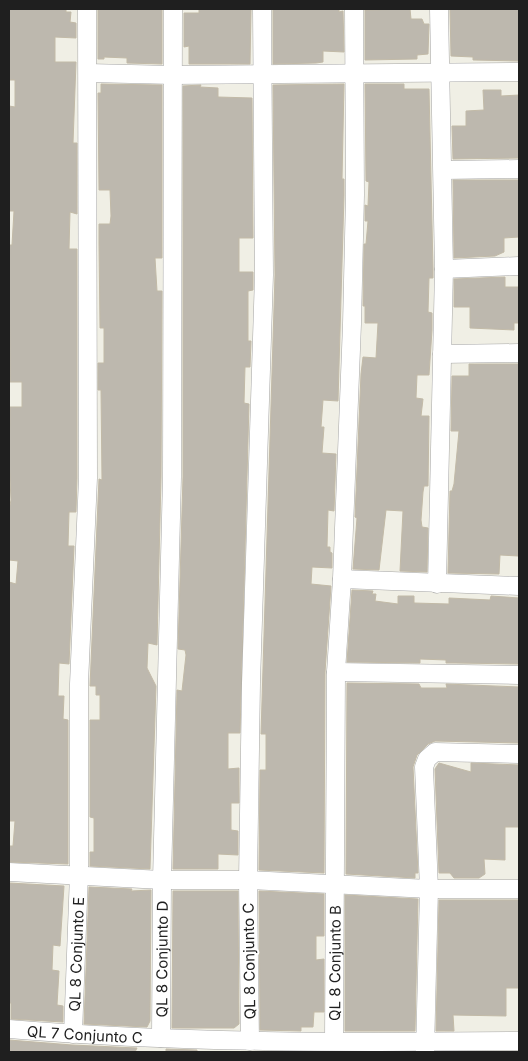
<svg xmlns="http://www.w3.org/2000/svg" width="528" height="1061" font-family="Inter,sans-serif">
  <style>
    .building { fill: #bdb8ae; stroke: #c2baa7 }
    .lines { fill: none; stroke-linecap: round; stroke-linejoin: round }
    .minor-casing { stroke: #a6a6a6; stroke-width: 19 }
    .minor { stroke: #fff; stroke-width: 18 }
    .labels { text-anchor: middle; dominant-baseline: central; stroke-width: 4; stroke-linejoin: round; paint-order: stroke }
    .street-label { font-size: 15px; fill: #1f1f1f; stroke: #fff }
  </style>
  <rect width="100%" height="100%" fill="#f0efe5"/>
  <g class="building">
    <polygon points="9,9 66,9 66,12 71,12 70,22 76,23 76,38 55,37 55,62 76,62 73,143 77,143 77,214 70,212 69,249 77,249 77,478 76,512 69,512 68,546 74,546 69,664 59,663 58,696 64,696 63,719 68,720 68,864 9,862 9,846 13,846 15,821 9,821 9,582 16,584 18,561 9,560 9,510 11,500 9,460 10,407 22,407 22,382 10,382 9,245 12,245 14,211 9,211 9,106 15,107 15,80 9,80"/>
    <polygon points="98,9 162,9 162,64 127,63 127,58 104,57 104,59 98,59"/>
    <polygon points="199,9 251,9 250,64 189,64 189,46 184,47 184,13 199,13"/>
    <polygon points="273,9 339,9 339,12 343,11 344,52 323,51 323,62 316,63 273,64"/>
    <polygon points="410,9 411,19 422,19 424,24 429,24 428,54 417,55 417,59 365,60 365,10"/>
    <polygon points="450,9 519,9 519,61 473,60 473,57 451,56"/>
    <polygon points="101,84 162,85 162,258 155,258 157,291 162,291 161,477 157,645 148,643 147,668 156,686 150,869 90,866 90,852 94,852 94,818 90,817 90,720 100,720 100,695 96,695 96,686 90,686 99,479 102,480 101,390 98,390 98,363 104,363 104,328 100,328 99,242 99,224 110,224 111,216 110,190 99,190 99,187 98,93 101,93"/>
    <polygon points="344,84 342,179 344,179 344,195 338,401 323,400 321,427 324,427 322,453 336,454 334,511 328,510 327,547 330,547 330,552 332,553 332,568 312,567 311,584 331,586 325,672 324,873 259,870 260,770 266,770 266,734 261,734 275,275 273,85"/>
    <polygon points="365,84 404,84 404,89 429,89 433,269 433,278 429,278 428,312 432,313 432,330 429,375 417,375 416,398 423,399 421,416 429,416 428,486 424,486 423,492 421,520 422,527 428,528 427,572 400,571 403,511 386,510 379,570 353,569 357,518 355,517 361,374 363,357 376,358 378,323 365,323 365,306 363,306 364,244 366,244 368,221 365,221 365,205 368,206 369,182 366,181"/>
    <polygon points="201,85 200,87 218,88 218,97 252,98 253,238 239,238 239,272 253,272 253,290 248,291 248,341 251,341 250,367 245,367 244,403 249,404 240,733 228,733 228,769 239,768 239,803 231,803 231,830 238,831 238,855 218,854 218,869 173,869 177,690 182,691 186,655 185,650 178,649 183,477 183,86"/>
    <polygon points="483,90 501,90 501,96 519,95 519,158 453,159 452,126 466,126 466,111 484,110"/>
    <polygon points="453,180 519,180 519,237 504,238 504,252 495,256 454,258"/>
    <polygon points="505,277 505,287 519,287 519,323 514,323 514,330 470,328 470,307 454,307 454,279"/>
    <polygon points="469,364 519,364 518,556 500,555 499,574 448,573 450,491 452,491 454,484 459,431 451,431 452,376 469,376"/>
    <polygon points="352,590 373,591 372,594 376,594 375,601 398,604 398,596 414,596 414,603 449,604 449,598 490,600 491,596 519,598 519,664 455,663 446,663 446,660 420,659 420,663 347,662"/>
    <polygon points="347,683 419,684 421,688 447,688 446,684 519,687 519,743 435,741 428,744 417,755 413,767 418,873 415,873 415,878 346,874"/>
    <polygon points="439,763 471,772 471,763 519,765 519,827 505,827 505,860 484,859 485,874 479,878 454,878 450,873 439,873 435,769"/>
    <polygon points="9,883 64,886 60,946 53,945 52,970 59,971 57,1005 63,1006 63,1022 11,1019 11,1003 9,1003"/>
    <polygon points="89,887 132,889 131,891 151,890 150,1021 147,1027 84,1024"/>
    <polygon points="173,891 238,891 239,1024 234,1028 172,1028"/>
    <polygon points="259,891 324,894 324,936 316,936 316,960 324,959 324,1012 314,1012 313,1027 301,1027 301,1031 260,1030"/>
    <polygon points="345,895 418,899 415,1031 345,1031"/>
    <polygon points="439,900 519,900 519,988 506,988 506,1016 453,1015 454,1031 436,1031"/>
    <polygon points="9,1040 72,1045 137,1048 135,1052 9,1052"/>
    <polygon points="166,1049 197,1050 197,1052 166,1052"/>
  </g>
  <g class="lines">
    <defs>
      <g id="minor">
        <polyline points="88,73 173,75 519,72"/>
        <polyline points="443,170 519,169"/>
        <polyline points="444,269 519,266"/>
        <polyline points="442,354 519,353"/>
        <polyline points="342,579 519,586"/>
        <polyline points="437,584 444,269 439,9"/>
        <polyline points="336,672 519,675"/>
        <polyline points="9,872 162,880 248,880 429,889 519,889"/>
        <path id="s1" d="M9,1029C178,1043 349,1043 519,1041"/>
        <path id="s2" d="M73,1034L79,874V684L88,478L87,9"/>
        <path id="s3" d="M161,1038L162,880L172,477L173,9"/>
        <polyline points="250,1041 248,880 251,683 264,275 262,9"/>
        <path id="s4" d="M334,1041L336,672L342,579L352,324L355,195L354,9"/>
        <polyline points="425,1052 429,889 424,767 427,759 435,752 519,754"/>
      </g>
    </defs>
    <use href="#minor" class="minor-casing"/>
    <use href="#minor" class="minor"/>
  </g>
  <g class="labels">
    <g class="street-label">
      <text stroke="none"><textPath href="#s2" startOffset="80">QL 8 Conjunto E</textPath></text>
      <text stroke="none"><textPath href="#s3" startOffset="79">QL 8 Conjunto D</textPath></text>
      <text transform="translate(249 961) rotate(-91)">QL 8 Conjunto C</text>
      <text stroke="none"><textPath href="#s4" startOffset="78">QL 8 Conjunto B</textPath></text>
      <text stroke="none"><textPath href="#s1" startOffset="76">QL 7 Conjunto C</textPath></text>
    </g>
  </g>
  <rect width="528" height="1061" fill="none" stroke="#1f1f1f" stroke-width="20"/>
</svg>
